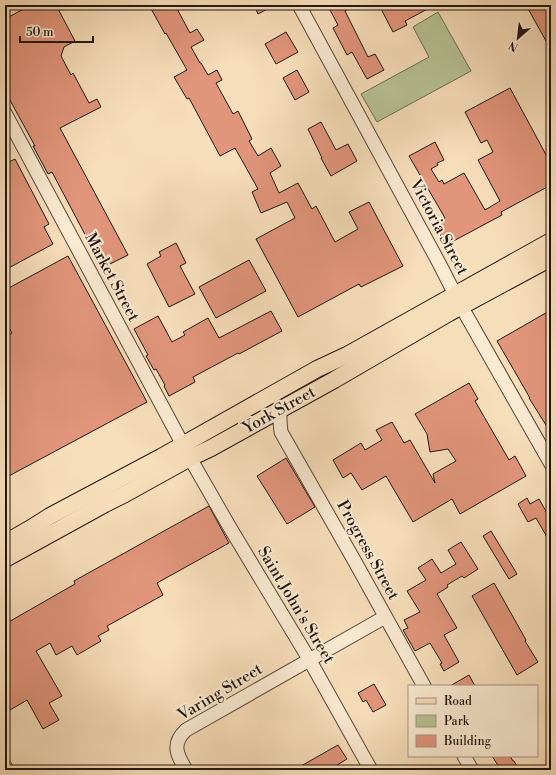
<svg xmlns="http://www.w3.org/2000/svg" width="556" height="775" font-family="'Libre Bodoni',serif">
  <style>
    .green { fill: #b7c294; stroke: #6c6c52 }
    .building { fill: #e1957b; stroke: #221610 }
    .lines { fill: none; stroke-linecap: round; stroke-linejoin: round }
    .minor-casing { stroke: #57483a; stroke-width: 15 }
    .major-casing { stroke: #221610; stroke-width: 18 }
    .minor { stroke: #faead2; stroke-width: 13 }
    .major { stroke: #f7deba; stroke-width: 16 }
    .labels { text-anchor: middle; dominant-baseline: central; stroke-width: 4; stroke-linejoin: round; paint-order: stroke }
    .street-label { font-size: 16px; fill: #221610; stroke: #faead2 }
  </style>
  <rect width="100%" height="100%" fill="#f7deba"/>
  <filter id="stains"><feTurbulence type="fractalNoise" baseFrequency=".005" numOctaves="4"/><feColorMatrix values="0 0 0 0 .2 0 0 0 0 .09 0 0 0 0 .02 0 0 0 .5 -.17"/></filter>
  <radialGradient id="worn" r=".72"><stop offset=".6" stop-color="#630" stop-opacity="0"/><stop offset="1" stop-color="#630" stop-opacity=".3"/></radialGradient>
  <polygon class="green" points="438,12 471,71 377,122 361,94 429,57 413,27"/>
  <g class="building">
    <polygon points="31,5 56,5 75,41 64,47 61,56 71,75 73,73 89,103 97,99 101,107 60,128 128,255 104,267 99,266 87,243 89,242 52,172 48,174 33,146 35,146 5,91 5,19"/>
    <polygon points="149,5 175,5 190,33 197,29 204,40 191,47 200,63 201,63 208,75 217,70 222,80 216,83 233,114 238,111 252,139 249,141 258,156 271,148 281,166 270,173 279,193 298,183 312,209 316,206 335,242 358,229 349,212 369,202 403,266 361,287 359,284 298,317 256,239 295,218 287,202 261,213 252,192 258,189 235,148 220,156 189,98 187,99 174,77 187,70 166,33 165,34"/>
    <polygon points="254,5 275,5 258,14"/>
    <polygon points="332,5 355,5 345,11 368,57 375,54 384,70 367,79 352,52 347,55 333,28 338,25 330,10 334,8"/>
    <polygon points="379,5 435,5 405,21 407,25 393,32"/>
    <polygon points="526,5 551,5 551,50"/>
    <polygon points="286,32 298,52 276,64 265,44"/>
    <polygon points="297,70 309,92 295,100 283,78"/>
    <polygon points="510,88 551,164 551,185 501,212 502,215 446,245 434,224 445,218 409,156 435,142 444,160 437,163 438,165 431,169 439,182 442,180 444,184 464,173 485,210 500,201 478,160 493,152 487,140 481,143 465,112"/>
    <polygon points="321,122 336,150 348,144 357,161 331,176 321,158 322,158 308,129"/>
    <polygon points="15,159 49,224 44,227 53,244 5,270 5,164"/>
    <polygon points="176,243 186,263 180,266 195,294 169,307 147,264 161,256 159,252"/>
    <polygon points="68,256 147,402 5,478 5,337 12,333 5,321 5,290"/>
    <polygon points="249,260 266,291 216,318 199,287"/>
    <polygon points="551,310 551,433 529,398 530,398 497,341"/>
    <polygon points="271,311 282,331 239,354 238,353 193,377 195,382 169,396 164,386 165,385 156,369 154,370 146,356 148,355 134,329 158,316 172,342 185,335 183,332 208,318 219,338"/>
    <polygon points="469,383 478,399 475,401 509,460 515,456 526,476 460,514 452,499 413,522 386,476 362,490 351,473 343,478 333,460 361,443 365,450 382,440 376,430 392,422 404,443 410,440 435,483 433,474 456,461 448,449 430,452 427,434 415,414"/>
    <polygon points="286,458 315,507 287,524 257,476"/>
    <polygon points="527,498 530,504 539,499 551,520 551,544 536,518 528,522 518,504"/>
    <polygon points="209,506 229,543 157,583 163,595 107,626 109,630 98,636 101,641 77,655 72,646 56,655 50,643 36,651 62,696 49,703 59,720 43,729 27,700 5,713 5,624 75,584 74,581"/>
    <polygon points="491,531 517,574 509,579 483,536"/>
    <polygon points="461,542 478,569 464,578 462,576 447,585 448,587 437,594 457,628 444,635 459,662 444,671 440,664 442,663 430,643 415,651 403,630 408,628 404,620 420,612 407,591 426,580 418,568 432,559 441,573 456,564 448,550"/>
    <polygon points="494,583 526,640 525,641 538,662 517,675 472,596"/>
    <polygon points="469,675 475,686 450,686"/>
    <polygon points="374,684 386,705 373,712 366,700 363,702 358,693"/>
    <polygon points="338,745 347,759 329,770 294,770"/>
    <polygon points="492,756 510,756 513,761 514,761 519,770 501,770"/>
  </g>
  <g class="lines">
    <defs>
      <g id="minor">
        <polyline points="299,5 439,263 461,306 551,464"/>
        <polyline points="5,113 190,458 229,526 309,659 371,770"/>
        <polyline points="280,409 280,422 281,432 354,560 424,686"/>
        <polyline points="464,756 472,770"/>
        <polyline points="5,766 7,770"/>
        <path d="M186,770C177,755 171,744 186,730L385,617"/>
      </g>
      <g id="major">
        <polyline points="5,543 31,528 50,516 161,457 317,369 347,355 551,241"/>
        <polyline points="5,559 105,504 125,494 190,458 211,448 334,380 449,313 551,258"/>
      </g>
    </defs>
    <use href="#minor" class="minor-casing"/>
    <use href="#major" class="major-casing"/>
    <use href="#minor" class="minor"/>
    <use href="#major" class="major"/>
  </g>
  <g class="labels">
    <g class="street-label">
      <text transform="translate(439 227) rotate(62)">Victoria Street</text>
      <text transform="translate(112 277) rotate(62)">Market Street</text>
      <text transform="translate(279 410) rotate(-29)">York Street</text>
      <text transform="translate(368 550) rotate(61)">Progress Street</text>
      <text transform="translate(296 605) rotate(59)">Saint John's Street</text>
      <text transform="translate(220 692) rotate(-31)">Varing Street</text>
    </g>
  </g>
  <rect width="556" height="775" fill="none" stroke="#f7deba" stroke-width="20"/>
  <rect x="6" y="6" width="544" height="763" fill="none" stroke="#221610" stroke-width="2"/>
  <rect x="10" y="10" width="536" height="755" fill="none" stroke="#221610"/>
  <rect x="408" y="685" width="130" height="72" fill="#faead2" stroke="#a49584"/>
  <rect x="416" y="698" width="20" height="6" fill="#f7deba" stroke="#a49584"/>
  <text x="444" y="705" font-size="12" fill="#221610">Road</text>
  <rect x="416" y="715" width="20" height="12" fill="#b7c294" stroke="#a49584"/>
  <text x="444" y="725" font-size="12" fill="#221610">Park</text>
  <rect x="416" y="735" width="20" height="12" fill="#e1957b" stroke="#a49584"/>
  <text x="444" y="745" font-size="12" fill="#221610">Building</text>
  <g transform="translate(518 38) rotate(208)" stroke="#faead2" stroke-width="3" paint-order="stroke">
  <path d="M0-3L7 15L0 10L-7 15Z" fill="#221610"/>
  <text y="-6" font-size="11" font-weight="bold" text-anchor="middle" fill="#221610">N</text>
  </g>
  <path d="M20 36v6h73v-6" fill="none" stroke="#221610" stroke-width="2"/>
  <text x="26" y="36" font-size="12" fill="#221610" stroke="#faead2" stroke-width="3" paint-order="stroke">50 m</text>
  <rect width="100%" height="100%" filter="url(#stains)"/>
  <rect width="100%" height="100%" fill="url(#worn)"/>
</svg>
